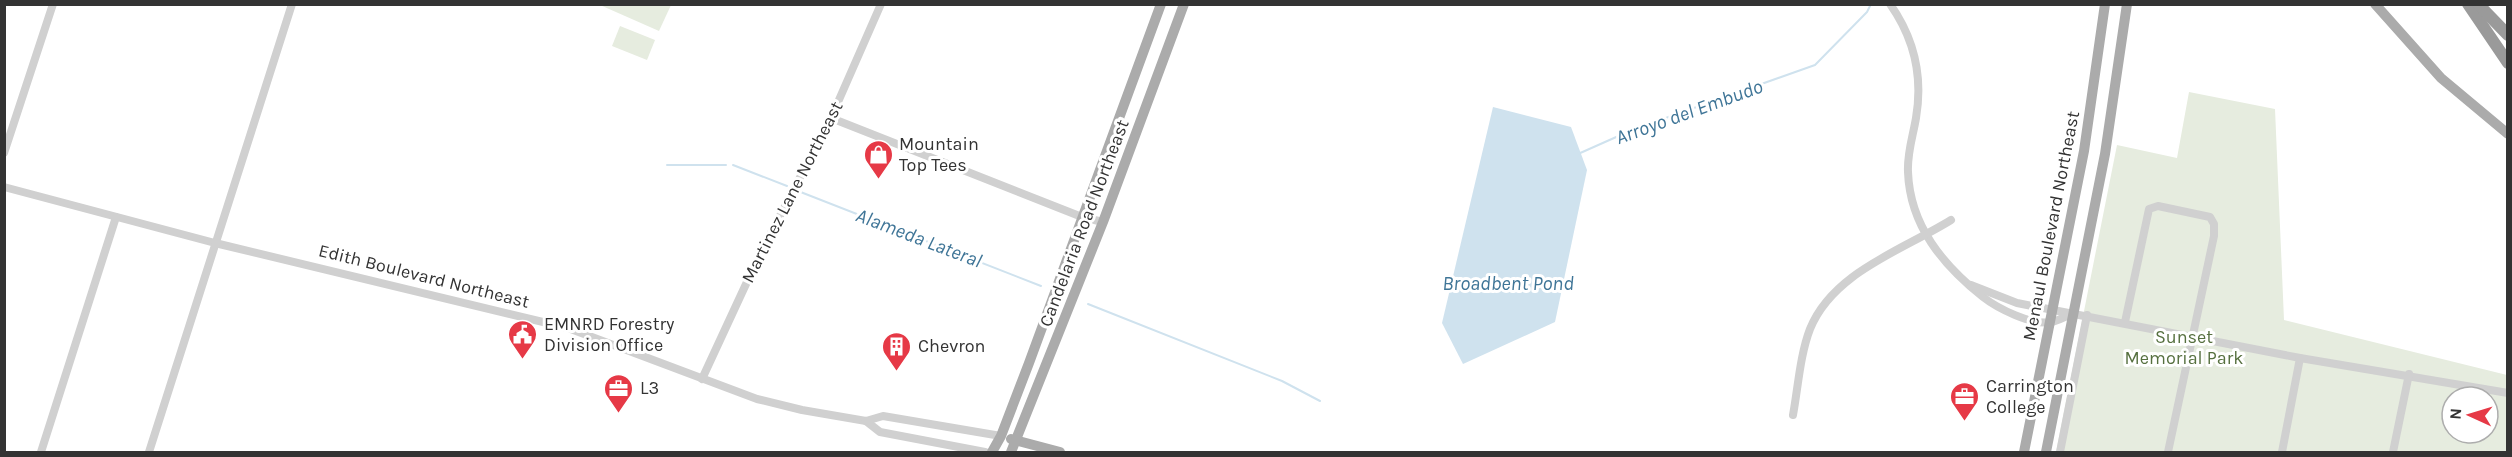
<svg xmlns="http://www.w3.org/2000/svg" width="2512" height="457" font-family="Karla,sans-serif">
  <style>
    .green { fill: #e6ecdf; fill-rule: evenodd }
    .water { fill: #cfe2ee }
    .lines { fill: none; stroke-linecap: round; stroke-linejoin: round }
    .stream { stroke: #cfe2ee; stroke-width: 2 }
    .minor { stroke: #d0d0d0; stroke-width: 8 }
    .major { stroke: #ababab; stroke-width: 10 }
    .highway { stroke: #9a9a9a; stroke-width: 12 }
    .labels { text-anchor: middle; dominant-baseline: central; stroke-width: 6; stroke-linejoin: round; paint-order: stroke }
    .poi-label { font-size: 18px; fill: #333; stroke: #fff; text-anchor: start }
    .street-label { font-size: 18px; fill: #333; stroke: #fff }
    .park-label { font-size: 18px; fill: #56703f; stroke: #fff }
    .water-label { font-size: 20px; font-style: italic; fill: #3f7597; stroke: #fff }
  </style>
  <rect width="100%" height="100%" fill="#fff"/>
  <g class="green">
    <polygon points="600,5 671,5 659,31"/>
    <polygon points="620,26 655,40 647,60 612,46"/>
    <path d="M2189,92L2275,109L2284,320L2507,375V452H2056L2117,145L2177,158ZM2452,397H2488V433H2452Z"/>
  </g>
  <polygon class="water" points="1493,107 1571,127 1587,170 1555,322 1463,364 1442,323"/>
  <g class="lines">
    <g class="stream">
      <polyline points="1578,154 1632,130 1815,65 1867,12 1871,4"/>
      <polyline points="667,165 726,165"/>
      <polyline points="733,165 787,186"/>
      <polyline points="798,191 1041,286"/>
      <polyline points="1088,304 1282,381 1320,401"/>
    </g>
    <g class="minor">
      <path d="M1890,4C1914,38 1923,77 1916,118C1913,136 1907,153 1908,172C1910,226 1943,265 1983,297C1997,308 2032,326 2051,322C2058,321 2066,316 2072,314"/>
      <polyline points="831,118 1082,217 1103,222"/>
      <polyline points="4,153 53,4"/>
      <polyline points="4,187 215,243 568,328 757,399 802,410 866,421 883,416 1001,436"/>
      <polyline points="1971,285 2017,303 2300,358 2508,393"/>
      <polyline points="2125,322 2149,209 2158,206 2210,217 2214,224 2214,236 2168,452"/>
      <polyline points="702,379 759,256 831,118 881,4"/>
      <path d="M1793,415C1798,388 1800,355 1810,329C1833,272 1903,250 1951,220"/>
      <polyline points="866,421 880,432 985,452"/>
      <polyline points="41,452 116,217"/>
      <polyline points="149,452 292,4"/>
      <polyline points="2060,452 2087,315"/>
      <polyline points="2282,452 2300,358"/>
      <polyline points="2393,452 2409,374"/>
    </g>
    <g class="major">
      <polyline points="2375,4 2441,78 2508,134"/>
      <polyline points="1011,439 1060,452"/>
      <polyline points="992,452 1001,436 1029,363 1161,4"/>
      <polyline points="1011,452 1103,222 1184,4"/>
      <polyline points="2024,452 2084,151 2105,4"/>
      <polyline points="2046,452 2105,154 2127,4"/>
    </g>
    <g class="highway">
      <polyline points="2468,4 2508,63"/>
      <polyline points="2478,4 2508,35"/>
    </g>
  </g>
  <defs>
    <symbol id="shop-pin" viewBox="-11 -11 22 30"><path d="M0 17L-7.5 6A9.5 9.5 0 1 1 7.5 6Z" fill="#e63946" stroke="#fff"/><path d="M-5-2.5h2.3a2.7 3.5 0 0 1 5.4 0H5L5.5 6h-11ZM-1.5-2.5h3a1.5 2.3 0 0 0-3 0Z" fill="#fff"/></symbol>
    <symbol id="civic-pin" viewBox="-11 -11 22 30"><path d="M0 17L-7.5 6A9.5 9.5 0 1 1 7.5 6Z" fill="#e63946" stroke="#fff"/><path d="M-.6-6.5H3V-4.5H.6V-3L4-1V1h2V6H-6V1h2V-1L-.6-3ZM-1.2 2.5V6h2.4V2.5Z" fill="#fff"/></symbol>
    <symbol id="building-pin" viewBox="-11 -11 22 30"><path d="M0 17L-7.5 6A9.5 9.5 0 1 1 7.5 6Z" fill="#e63946" stroke="#fff"/><path d="M-4-6H4V6H1V3H-1V6H-4ZM-2.5-4.3h1.7v1.8h-1.7ZM.8-4.3h1.7v1.8H.8ZM-2.5-1h1.7V.8h-1.7ZM.8-1h1.7V.8H.8Z" fill="#fff"/></symbol>
    <symbol id="office-pin" viewBox="-11 -11 22 30"><path d="M0 17L-7.5 6A9.5 9.5 0 1 1 7.5 6Z" fill="#e63946" stroke="#fff"/><path d="M-6-3h4V-5.5h4V-3h4V5H-6ZM-1-4.5V-3h2v-1.5ZM-6 0V1H6V0Z" fill="#fff"/></symbol>
  </defs>
  <g fill-rule="evenodd">
    <use href="#shop-pin" x="862" y="138" width="33" height="45"/>
    <use href="#civic-pin" x="506" y="318" width="33" height="45"/>
    <use href="#building-pin" x="880" y="330" width="33" height="45"/>
    <use href="#office-pin" x="602" y="372" width="33" height="45"/>
    <use href="#office-pin" x="1948" y="380" width="33" height="45"/>
  </g>
  <g class="labels">
    <g class="poi-label">
      <text x="899" y="144">Mountain<tspan x="899" dy="21">Top Tees</tspan></text>
      <text x="544" y="324">EMNRD Forestry<tspan x="544" dy="21">Division Office</tspan></text>
      <text x="918" y="346">Chevron</text>
      <text x="1986" y="386">Carrington<tspan x="1986" dy="21">College</tspan></text>
      <text x="640" y="388">L3</text>
    </g>
    <g class="street-label">
      <text transform="translate(792 192) rotate(-63)">Martinez Lane Northeast</text>
      <text transform="translate(1084 223) rotate(-69)">Candelaria Road Northeast</text>
      <text transform="translate(2051 226) rotate(-79)">Menaul Boulevard Northeast</text>
      <text transform="translate(424 276) rotate(14)">Edith Boulevard Northeast</text>
    </g>
    <g class="park-label">
      <text x="2184" y="337">Sunset<tspan x="2184" dy="21">Memorial Park</tspan></text>
    </g>
    <g class="water-label">
      <text transform="translate(1689 112) rotate(-20)">Arroyo del Embudo</text>
      <text transform="translate(919 238) rotate(21)">Alameda Lateral</text>
      <text x="1508" y="283">Broadbent Pond</text>
    </g>
  </g>
  <rect width="2512" height="457" fill="none" stroke="#333333" stroke-width="12"/>
  <g transform="translate(2470 415) rotate(274)"><circle r="28" fill="#ffffff" stroke="#adadad" stroke-width="1.5"/>
  <path d="M0-4.5L10 22L0 15L-10 22Z" fill="#e63946"/>
  <text y="-9" font-size="16" font-weight="bold" text-anchor="middle" fill="#333333">N</text>
  </g>
</svg>
